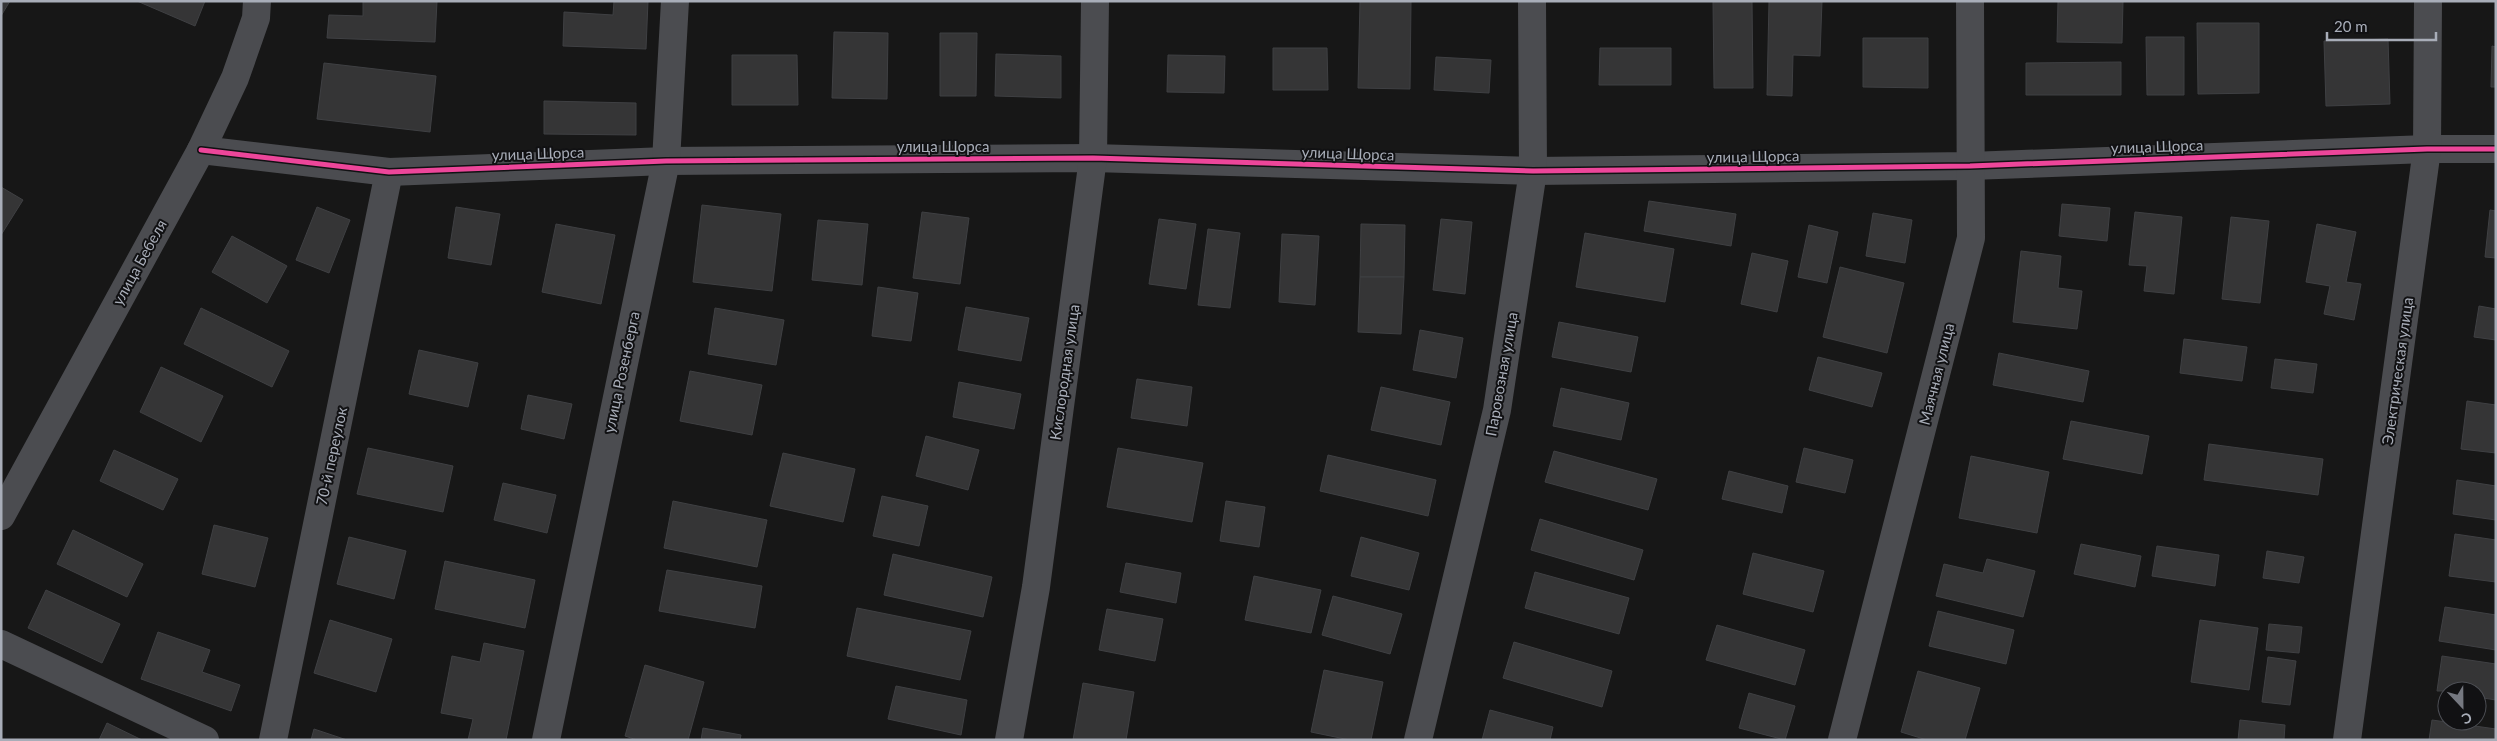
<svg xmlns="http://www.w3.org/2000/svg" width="2497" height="741" font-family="Lato,sans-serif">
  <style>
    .building { fill: #353536; stroke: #3f4043 }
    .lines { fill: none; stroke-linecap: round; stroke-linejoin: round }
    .minor { stroke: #4b4c50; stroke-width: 28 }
    .tertiary { stroke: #4b4c50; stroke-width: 28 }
    .cycleway-casing { stroke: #111113; stroke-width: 8 }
    .cycleway { stroke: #ed469a; stroke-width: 5 }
    .labels { text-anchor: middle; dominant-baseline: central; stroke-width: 4; stroke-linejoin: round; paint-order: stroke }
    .street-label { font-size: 15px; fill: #a8adb8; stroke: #111113 }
  </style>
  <rect width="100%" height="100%" fill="#171717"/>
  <g class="building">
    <polygon points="1,1 10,1 1,16"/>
    <polygon points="137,1 205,1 195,26"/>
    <polygon points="363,1 437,1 435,42 327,38 329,15 363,16"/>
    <polygon points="614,1 648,1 646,49 563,46 564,12 613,15"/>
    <polygon points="1360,1 1411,1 1410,89 1358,88"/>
    <polygon points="1713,1 1752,1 1753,88 1714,88"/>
    <polygon points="1769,1 1822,1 1820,56 1793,55 1792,96 1767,95"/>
    <polygon points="2058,1 2123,1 2122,43 2057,42"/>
    <polygon points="2197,23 2259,23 2259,93 2198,94"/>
    <polygon points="834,32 888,33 887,99 832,98"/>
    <polygon points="940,33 977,33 976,96 940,96"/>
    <polygon points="2146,37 2184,37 2184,95 2147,95"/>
    <polygon points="1863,38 1928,38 1928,88 1863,87"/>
    <polygon points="2388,39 2390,104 2326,106 2324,41"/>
    <polygon points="2492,46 2496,47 2496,87 2491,87"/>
    <polygon points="1273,48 1327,48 1328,90 1273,90"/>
    <polygon points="1600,48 1671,48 1671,85 1599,85"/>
    <polygon points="996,54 1061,56 1061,98 995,96"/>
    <polygon points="732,55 797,55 798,105 732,105"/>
    <polygon points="1168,55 1225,56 1224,93 1167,92"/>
    <polygon points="1436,57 1491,60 1489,93 1434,90"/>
    <polygon points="2121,62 2121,95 2026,95 2026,63"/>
    <polygon points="324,63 436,76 430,132 317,119"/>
    <polygon points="544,101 636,103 636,135 544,134"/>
    <polygon points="1,187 23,200 1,235"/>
    <polygon points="1649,201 1736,214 1731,246 1644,231"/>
    <polygon points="2062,204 2110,208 2107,241 2059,236"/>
    <polygon points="702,205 781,214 772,291 693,282"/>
    <polygon points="317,207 350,220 329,273 296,260"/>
    <polygon points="456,207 500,214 491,265 448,258"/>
    <polygon points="2490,210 2496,211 2496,258 2485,257"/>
    <polygon points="922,212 969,218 960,284 913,278"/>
    <polygon points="2135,212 2182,217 2174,294 2144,291 2147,266 2129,265"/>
    <polygon points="1873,213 1912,220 1905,263 1866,256"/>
    <polygon points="2231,217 2269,221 2260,303 2222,299"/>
    <polygon points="1159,219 1196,224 1186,289 1149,284"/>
    <polygon points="1441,219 1472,222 1465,294 1433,290"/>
    <polygon points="818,220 868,224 862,285 812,280"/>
    <polygon points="556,224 615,235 601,304 542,292"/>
    <polygon points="1361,224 1405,225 1404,277 1360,277"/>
    <polygon points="2317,224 2356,232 2346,282 2361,284 2354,320 2324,314 2330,286 2306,282"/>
    <polygon points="1809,225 1838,232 1827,283 1798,277"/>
    <polygon points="1208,229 1240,233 1230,308 1198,305"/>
    <polygon points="1585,233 1674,249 1665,302 1576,287"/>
    <polygon points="1282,234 1319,236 1315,305 1279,302"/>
    <polygon points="232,236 287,266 267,303 212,272"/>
    <polygon points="2021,251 2061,256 2058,288 2082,291 2077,329 2013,322"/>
    <polygon points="1752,253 1788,261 1777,312 1741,304"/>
    <polygon points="1840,267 1904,283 1887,353 1823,337"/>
    <polygon points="1360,277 1404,277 1401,334 1358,332"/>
    <polygon points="878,287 918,293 911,341 872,336"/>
    <polygon points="2479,306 2496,309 2496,340 2474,337"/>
    <polygon points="966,307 1029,318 1021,361 958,350"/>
    <polygon points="201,308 289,351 272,387 184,344"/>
    <polygon points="715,308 784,320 776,365 708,354"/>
    <polygon points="1559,322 1638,337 1631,372 1552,357"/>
    <polygon points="1420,330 1463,338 1456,378 1413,370"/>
    <polygon points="2184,339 2247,347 2242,381 2180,373"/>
    <polygon points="419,350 478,363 468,407 409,394"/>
    <polygon points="1999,353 2089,371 2083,402 1993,385"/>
    <polygon points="1818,357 1882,373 1872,407 1809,390"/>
    <polygon points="2275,359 2317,364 2313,393 2271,388"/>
    <polygon points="161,367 223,396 201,442 140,412"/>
    <polygon points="690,371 762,385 752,435 680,421"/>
    <polygon points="1137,379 1192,387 1187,426 1131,418"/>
    <polygon points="959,382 1021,394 1014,429 953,417"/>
    <polygon points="1381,387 1450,402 1441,445 1371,430"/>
    <polygon points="1561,388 1629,403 1621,440 1553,426"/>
    <polygon points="528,395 572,404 564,439 521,429"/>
    <polygon points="2467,401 2496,405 2496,453 2461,449"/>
    <polygon points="2071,421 2149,436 2142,474 2063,459"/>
    <polygon points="926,436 979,450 968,490 916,476"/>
    <polygon points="2209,444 2323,459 2318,495 2204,480"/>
    <polygon points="368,448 453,466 443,512 357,494"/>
    <polygon points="1118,448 1203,463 1192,522 1107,507"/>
    <polygon points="1804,448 1853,460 1845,493 1796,482"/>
    <polygon points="114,450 178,479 163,510 100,481"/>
    <polygon points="1554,451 1657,479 1648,510 1545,482"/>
    <polygon points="783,453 855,469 843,522 770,506"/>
    <polygon points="1328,455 1436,480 1428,516 1320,491"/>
    <polygon points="1971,456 2049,472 2037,533 1959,518"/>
    <polygon points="1729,471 1788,486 1782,513 1722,499"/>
    <polygon points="2457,480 2496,486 2496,520 2453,514"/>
    <polygon points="503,483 556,495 547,533 494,520"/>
    <polygon points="882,496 928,506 919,546 873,536"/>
    <polygon points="673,501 767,520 757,567 664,548"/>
    <polygon points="1226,501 1265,507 1259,547 1220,541"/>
    <polygon points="1540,519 1643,550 1634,580 1531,550"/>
    <polygon points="214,525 268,538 255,587 202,574"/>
    <polygon points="73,530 143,564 127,597 57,564"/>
    <polygon points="2455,534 2496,540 2496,582 2449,576"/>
    <polygon points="349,537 406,551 394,599 337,584"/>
    <polygon points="1361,537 1419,553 1409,590 1351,576"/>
    <polygon points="2081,544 2141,556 2135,587 2074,574"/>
    <polygon points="2157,546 2219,555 2215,586 2152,576"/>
    <polygon points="2267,551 2304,557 2299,583 2263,578"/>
    <polygon points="1753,553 1824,571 1813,612 1743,594"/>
    <polygon points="893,554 992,577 983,617 884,595"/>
    <polygon points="1987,559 2035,571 2023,617 1936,596 1944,564 1983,573"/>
    <polygon points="445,561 535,580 525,628 435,609"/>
    <polygon points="1126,563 1181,573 1176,603 1120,592"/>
    <polygon points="667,570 762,586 755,628 659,611"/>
    <polygon points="1535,572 1629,598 1619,634 1525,608"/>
    <polygon points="1254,576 1321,590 1311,633 1245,620"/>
    <polygon points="46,590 120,624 102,663 28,628"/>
    <polygon points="1333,596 1402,614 1390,654 1322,635"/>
    <polygon points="2445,607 2496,615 2496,650 2439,641"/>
    <polygon points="857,608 971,631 960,680 847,656"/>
    <polygon points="1107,609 1163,619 1155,661 1099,650"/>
    <polygon points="1938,611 2014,630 2006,664 1929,646"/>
    <polygon points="330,620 392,639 376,692 314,673"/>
    <polygon points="2200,620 2258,628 2249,690 2191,682"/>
    <polygon points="2269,624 2302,627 2299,653 2266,650"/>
    <polygon points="1717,625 1805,650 1795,685 1706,660"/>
    <polygon points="158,632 210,650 202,672 240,685 231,711 141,679"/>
    <polygon points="1514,642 1612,671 1602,707 1503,678"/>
    <polygon points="484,643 524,651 506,740 468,740 473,719 441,713 452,656 480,662"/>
    <polygon points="2442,656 2496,664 2496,700 2477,697 2477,691 2437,691"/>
    <polygon points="2268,657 2296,661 2290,705 2262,702"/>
    <polygon points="645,665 704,682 688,740 637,740 625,736"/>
    <polygon points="1324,670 1383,682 1371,740 1350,740 1311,732"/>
    <polygon points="1918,671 1980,688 1965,740 1927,740 1901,732"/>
    <polygon points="1083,683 1134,692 1126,740 1073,740"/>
    <polygon points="896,686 967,700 961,735 888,719"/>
    <polygon points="1749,693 1795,706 1785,740 1739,728"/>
    <polygon points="1490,710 1553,727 1550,740 1482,740"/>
    <polygon points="2240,720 2285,725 2284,740 2238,740"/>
    <polygon points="2432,720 2496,729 2496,740 2429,740"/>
    <polygon points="107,723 142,740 99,740"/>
    <polygon points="703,728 741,735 740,740 701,740"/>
    <polygon points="314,729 347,740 311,740"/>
  </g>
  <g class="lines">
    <g class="minor">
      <polyline points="201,150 389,172 666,161 1093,158 1533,171 1970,166 2427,149 2496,149"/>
      <polyline points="1,644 205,740"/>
      <polyline points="273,740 389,172"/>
      <polyline points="546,740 666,161 675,1"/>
      <polyline points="1009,740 1036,587 1093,158 1095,1"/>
      <polyline points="1418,740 1497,410 1533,171 1532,1"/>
      <polyline points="1842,740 1971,238 1970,1"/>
      <polyline points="2347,740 2427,149 2428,1"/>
    </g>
    <polyline class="tertiary" points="1,516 201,150 235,78 256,18 257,1"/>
    <defs>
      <polyline id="cycleway" points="201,150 389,172 666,161 1093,158 1533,171 1970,166 2427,149 2496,149"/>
    </defs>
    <use href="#cycleway" class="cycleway-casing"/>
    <use href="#cycleway" class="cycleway"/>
  </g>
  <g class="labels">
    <g class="street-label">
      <text x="943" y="146">улица Щорса</text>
      <text transform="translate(2157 146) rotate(-2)">улица Щорса</text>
      <text transform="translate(538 153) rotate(-2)">улица Щорса</text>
      <text transform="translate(1348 153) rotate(2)">улица Щорса</text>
      <text transform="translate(1753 156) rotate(-1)">улица Щорса</text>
      <text transform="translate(139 262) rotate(-61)">улица Бебеля</text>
      <text transform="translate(2397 371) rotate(-82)">Электрическая улица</text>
      <text transform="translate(621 372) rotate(-78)">улица Розенберга</text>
      <text transform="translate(1064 372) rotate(-82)">Кислородная улица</text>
      <text transform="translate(1501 374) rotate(-80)">Паровозная улица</text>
      <text transform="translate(1936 374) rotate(-76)">Маячная улица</text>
      <text transform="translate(331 456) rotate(-78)">70-й переулок</text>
    </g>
  </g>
  <rect width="2497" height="741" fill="none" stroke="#a8adb8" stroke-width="5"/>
  <g transform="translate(2462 706) rotate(158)"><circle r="24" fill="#111113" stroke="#4d4f55"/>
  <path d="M0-4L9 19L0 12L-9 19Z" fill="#757880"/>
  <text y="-8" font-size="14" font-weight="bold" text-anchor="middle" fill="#a8adb8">С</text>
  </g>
  <path d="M2327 32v8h109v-8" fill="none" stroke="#a8adb8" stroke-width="2.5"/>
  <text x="2334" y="32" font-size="15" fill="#a8adb8" stroke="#111113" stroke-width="4" paint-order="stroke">20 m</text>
</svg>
